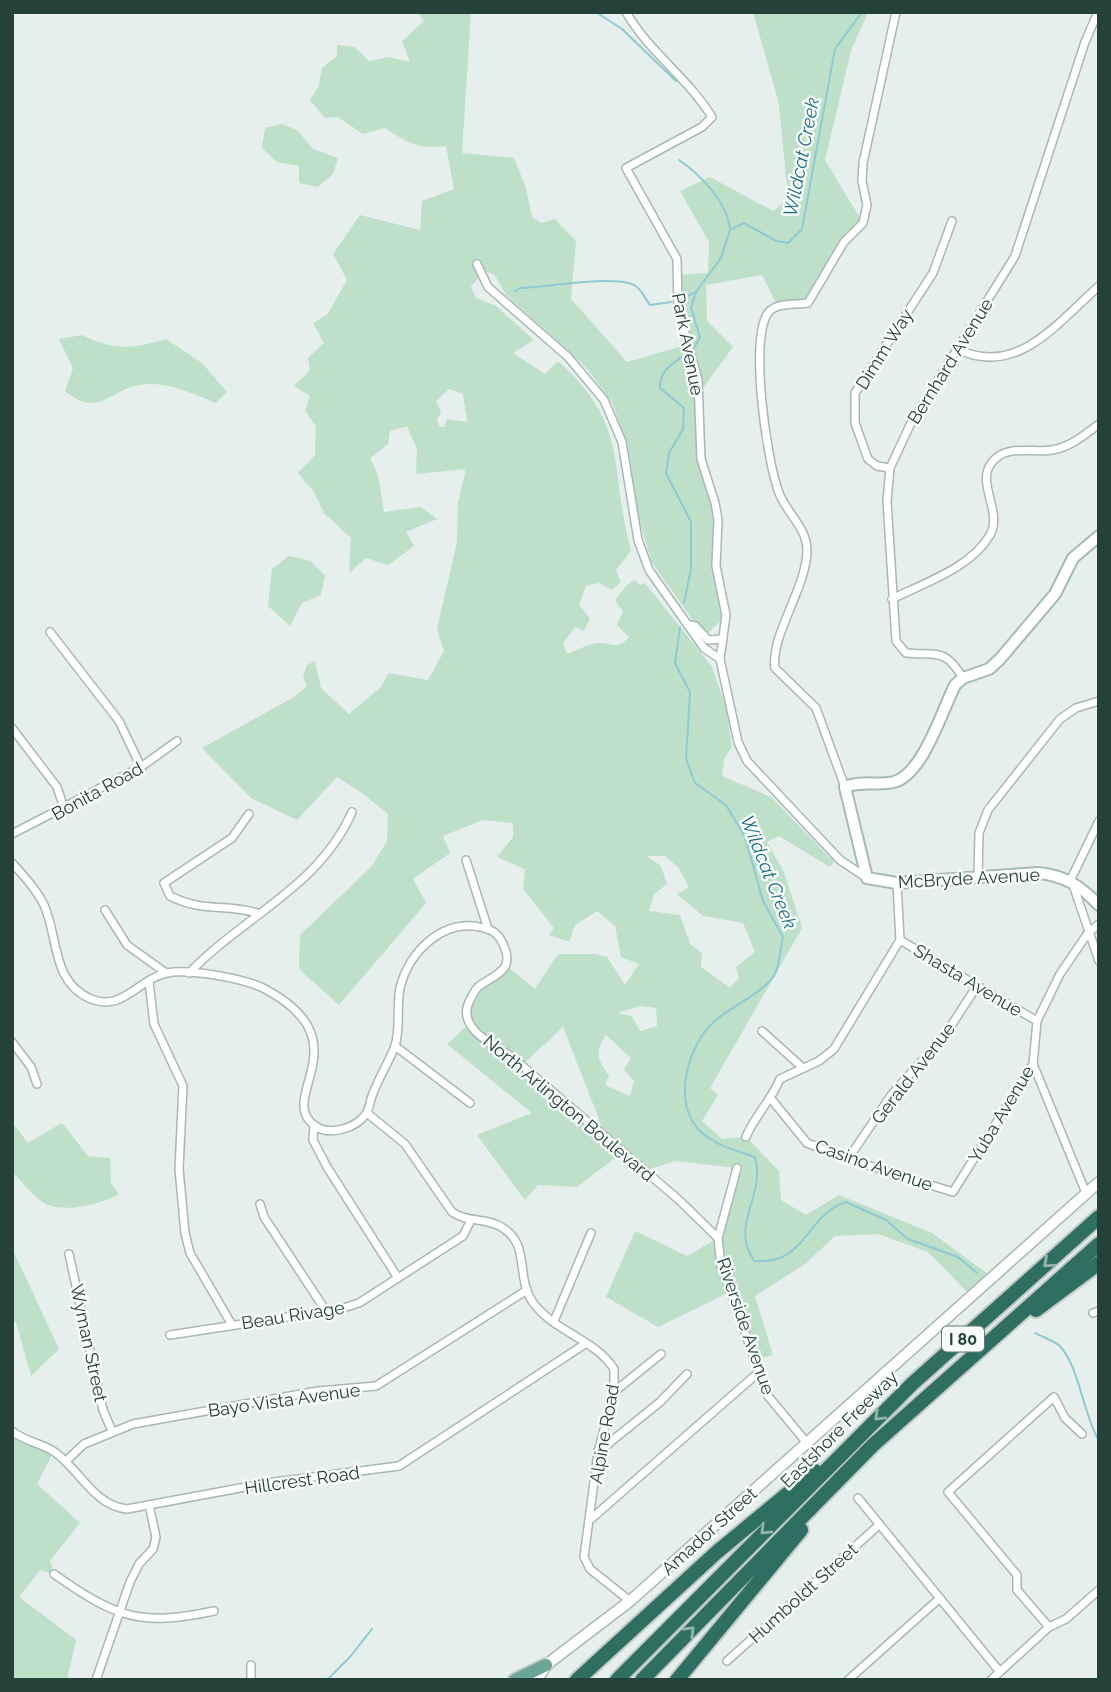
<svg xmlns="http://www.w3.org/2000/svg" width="1111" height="1692" font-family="Raleway,sans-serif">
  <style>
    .green { fill: #bfe0c8; fill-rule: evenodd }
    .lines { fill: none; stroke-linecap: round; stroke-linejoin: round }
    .stream { stroke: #8ec9d4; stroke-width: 2 }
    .minor-casing { stroke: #a8b8b2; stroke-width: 10 }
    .tertiary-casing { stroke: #a8b8b2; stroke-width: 13 }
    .secondary-casing { stroke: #a4bbb3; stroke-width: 14 }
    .primary-casing { stroke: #c2cac8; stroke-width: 16 }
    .motorway-casing { stroke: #c2cac8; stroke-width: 18 }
    .minor { stroke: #fff; stroke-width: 7 }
    .tertiary { stroke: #fff; stroke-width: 10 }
    .secondary { stroke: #fff; stroke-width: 10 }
    .primary { stroke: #6aa596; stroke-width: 12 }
    .motorway { stroke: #2f6f62; stroke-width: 14 }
    .oneway { stroke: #93b5ae }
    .labels { text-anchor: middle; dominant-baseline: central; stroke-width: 5; stroke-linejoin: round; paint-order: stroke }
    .shield { fill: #f7fbf9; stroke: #637a73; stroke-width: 2 }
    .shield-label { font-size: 16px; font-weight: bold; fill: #24423a }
    .street-label { font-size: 18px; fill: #24423a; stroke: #f7fbf9 }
    .water-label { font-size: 19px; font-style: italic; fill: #1c6f80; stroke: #f7fbf9 }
  </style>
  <rect width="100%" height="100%" fill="#e6efeb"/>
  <g class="green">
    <path d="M417,12H471L462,153L514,158L526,188L532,217L541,223L555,219L576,241L571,299L627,362L690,344L678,308L677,275L708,273L709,242L680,191L710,177L773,211L788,199L779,104L753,12H868L851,51L825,160L863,223L844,243L808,303L777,305L762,275L706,285L707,321L733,347L700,392L704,459L718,501L719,566L727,615L707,634L696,625L651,561L639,519L628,446L612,402L585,366L506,295L494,274L484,271L471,286L476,298L496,306L534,340L513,353L545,374L558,361C631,426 609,470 631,551L616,570L621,582L612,590L599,583L586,586L579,605L590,618L584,631L575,627L563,643L567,654C576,651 589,643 599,643C613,643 618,650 629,637L617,625L623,612L615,600L627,585L635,580L640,585L645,583L712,667L726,707L732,747L724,759L722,776L771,797L834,862L830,867L779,836L767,842L784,872L802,928L710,1088L718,1095L702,1121L722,1139L746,1137L779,1171L781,1200L806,1215L839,1195L932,1233L992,1277L971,1296L928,1252L878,1234L835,1236L805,1264L755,1296L773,1355L755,1360L730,1292L658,1327L606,1297L635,1231L687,1256L718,1238L737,1168L675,1161L644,1171L619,1155L577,1187L538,1185L525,1200L477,1135L532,1113L447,1044L469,1024C464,991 482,983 506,965L535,989L558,954H595L607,957L625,985L639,964L621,957L615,926L597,911L575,925L569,942L549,935L554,928L523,889L525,869L497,857L513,837V823L483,820L443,836L450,853L413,879L426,903L339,1005L299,969L300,935L372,866L387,841L388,814L362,793L337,777L297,820L251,798L202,748L294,697L307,686L303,677L307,665L315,661L321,688L349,714L381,687L389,673L428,680L444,651L437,629L457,542L458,503L466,469L416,474L417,449L407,426L390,431L388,444L370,458L378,475L384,512L421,507L437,519L406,532L414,546L388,565L366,558L349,573L351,538L324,513L314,492L298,473L315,455L316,426L305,411L310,396L294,386L310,370L308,358L324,343L313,323L328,314L347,280L333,254L360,215L420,230L422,201L454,189L446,146C420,150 405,142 385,128L363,134L338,117L325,118L310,100L319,85L322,68L337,56V45L354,47L369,61L389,57L410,62L402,41L424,21ZM449,389L463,394L467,422L447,419L444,427H440L437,421L441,411L436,401ZM647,856H665L678,867L689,887L677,894L703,916L743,923L755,952L736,967L739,978L730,988L701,967L702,953L690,944L680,915L649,911L654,894L667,884L661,866ZM640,1006L656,1008L657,1026L640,1031L632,1016L618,1013ZM563,1027L599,1119L593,1127L522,1065ZM606,1035L631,1058L624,1069L634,1081L630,1096L605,1085L609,1076C598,1060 594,1052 606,1035Z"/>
    <polygon points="282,124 297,130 313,149 338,158 333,174 318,187 299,183 299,166 277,162 262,148 265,128"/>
    <path d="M82,335C114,351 132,349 166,339L202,363L227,392L216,403C193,394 166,380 140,385C108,390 99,419 65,391L73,368L59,339Z"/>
    <polygon points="289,556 311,561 325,576 321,595 302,603 290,626 268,606 272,569"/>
    <path d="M12,1122L28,1143L62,1123L88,1156L110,1158L111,1183L119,1194C102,1204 63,1214 44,1203C33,1196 22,1181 12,1172Z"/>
    <polygon points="12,1248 59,1349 31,1376 16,1322 12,1322"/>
    <polygon points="12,1431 54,1451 37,1484 80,1523 50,1561 54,1574 40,1570 19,1597 76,1640 67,1680 12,1680"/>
  </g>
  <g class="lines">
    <g class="stream">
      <polyline points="596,12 622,29 676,81"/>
      <path d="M679,160C701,175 728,203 730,230"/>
      <path d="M515,291L520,288C544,288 621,273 637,287C642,291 646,300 650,305L671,302"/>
      <polyline points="683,298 694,293"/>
      <polyline points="694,348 700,337 691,308 696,292 721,258 730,230 744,223 776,241 788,243 802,229 835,49 862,12"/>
      <path d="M684,603L691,569V522L666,473L669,453L683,429L684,408L660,388C659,370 674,363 686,354"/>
      <path d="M680,627L675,663L690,692L686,759L695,783L726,805L745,837L763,901L783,937C780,948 780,965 775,974C764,993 731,1006 715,1021C687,1045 671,1105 701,1132C717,1146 735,1150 755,1157C766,1198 729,1223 754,1261C807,1266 806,1214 846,1202L886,1220L908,1239L958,1257L977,1273"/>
      <path d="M1035,1333C1042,1337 1055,1341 1060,1346C1080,1369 1083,1414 1099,1441"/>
      <polyline points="327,1680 350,1657 372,1629"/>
    </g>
    <defs>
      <g id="minor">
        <path d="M626,12C649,52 688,78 712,117L702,127L626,168L677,259L678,308L698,380L701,459L715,503L718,520L716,566L726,615L720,659L738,742L747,761L840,860L867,878"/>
        <polyline points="477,264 488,287 568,357 604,400 622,442 638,540 649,570 704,648 720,659"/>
        <path d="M957,349C1017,378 1057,323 1099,286"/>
        <polyline points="890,468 877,466 868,459 855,423 855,393 933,273 952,221"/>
        <path d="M892,599C924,583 971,568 990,535C1004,510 972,480 995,459C1009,445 1034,453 1052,450C1071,447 1084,435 1099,424"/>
        <polyline points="690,625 695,626 708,640 722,639"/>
        <polyline points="50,632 119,721 141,767"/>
        <path d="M963,678C944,647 937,656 906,653L896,641L887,501L890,468L910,425L1015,256L1085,42L1098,12"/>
        <polyline points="12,728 57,787 64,808"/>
        <path d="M845,787L816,708L775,668C770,636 807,587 807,550C807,528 786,512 779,493C767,462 749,340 768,313C776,302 795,305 808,303L844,242L863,223L867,205L862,181L863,163L896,12"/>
        <path d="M249,814L232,838L164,883L170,896C204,913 224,903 257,913"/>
        <polyline points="1099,821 1071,879 1099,961"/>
        <polyline points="12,834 141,767 177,741"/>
        <polyline points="466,860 488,929"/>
        <path d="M12,863C24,876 36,889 44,905C59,938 51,982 91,999C123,1012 138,979 167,973C189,968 246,979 265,989C364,1042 276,1097 314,1125C329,1137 356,1128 366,1114C369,1110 370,1103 371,1099C377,1080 388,1064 395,1046C401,1027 396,1007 400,988C409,951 444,917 484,928C494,930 499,935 503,944C516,971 495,974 478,987C475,990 472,996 470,1000C455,1027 493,1045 512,1057L679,1200L718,1238"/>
        <polyline points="978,878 979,833 988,810 1060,719 1076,708 1099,701"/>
        <polyline points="105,910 127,945 166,973"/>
        <polyline points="900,940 1037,1021"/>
        <path d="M189,973C245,915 319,887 352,812"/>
        <polyline points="149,982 154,1024 183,1086 179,1169 185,1233 190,1253 232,1325"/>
        <polyline points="762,1031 803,1068"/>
        <polyline points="12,1042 31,1067 37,1084"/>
        <polyline points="395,1046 470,1103"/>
        <polyline points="1033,1064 1086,1193"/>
        <polyline points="772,1100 807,1143 848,1159 953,1192 1033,1064 1037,1021 1060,974 1088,933 1099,924"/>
        <path d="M367,1113L405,1144L452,1212C467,1223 487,1217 503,1228C530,1245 516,1277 532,1301C552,1331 595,1339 614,1369V1392L598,1452L584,1557L590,1569L630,1601"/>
        <polyline points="314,1125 313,1140 327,1167 398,1278"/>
        <path d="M746,1137C755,1115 771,1101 780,1079L819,1061L834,1049L900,940L897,883"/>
        <polyline points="848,1159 892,1094 945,1035 977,986"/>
        <polyline points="737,1168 718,1238 721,1266 768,1396 807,1443"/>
        <polyline points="260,1204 264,1217 326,1311"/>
        <polyline points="69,1254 103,1410 112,1431"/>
        <polyline points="1093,1313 1099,1311"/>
        <polyline points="554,1321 591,1233"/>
        <polyline points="170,1335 340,1309 359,1303 463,1236 471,1220"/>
        <polyline points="614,1392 661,1354"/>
        <path d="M12,1431C25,1442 43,1443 56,1453C80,1471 95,1506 127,1509L267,1483L399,1466L585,1344"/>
        <polyline points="598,1452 660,1402 687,1374"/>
        <polyline points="66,1461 84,1444 133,1424 318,1391 376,1386 527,1290"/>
        <polyline points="858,1498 1000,1672"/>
        <polyline points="591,1519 759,1372"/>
        <path d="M54,1574C115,1617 139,1627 214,1611"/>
        <polyline points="1049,1627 1017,1590 1017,1575 948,1492 1054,1397 1065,1418 1082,1434"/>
        <polyline points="727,1661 879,1525"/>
        <polyline points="96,1680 130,1582 139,1564 153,1549 156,1537 149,1505"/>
        <polyline points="251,1680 251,1665"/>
        <polyline points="848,1680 940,1598"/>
        <polyline points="991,1680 1049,1627 1066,1619 1099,1590"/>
      </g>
      <polyline id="tertiary" points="537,1680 546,1665 630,1601 1099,1182"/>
      <path id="secondary" d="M1099,536L1073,558L1055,594L1000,659L989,669L963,678L955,685C942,711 923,774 894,782C877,786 862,780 845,787L867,878L897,883L1039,873C1066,876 1080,886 1099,905"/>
      <polyline id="primary" points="515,1680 546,1665"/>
      <g id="motorway">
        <polyline points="1036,1310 1099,1263"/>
        <polyline points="577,1680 717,1552 815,1471"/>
        <polyline points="617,1680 912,1384 1099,1217"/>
        <polyline points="642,1680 873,1445 1099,1244"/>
        <polyline points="677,1680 801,1530"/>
      </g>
    </defs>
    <use href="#minor" class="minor-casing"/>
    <use href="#tertiary" class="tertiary-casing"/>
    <use href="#secondary" class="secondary-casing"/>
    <use href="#primary" class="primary-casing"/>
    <use href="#motorway" class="motorway-casing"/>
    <use href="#minor" class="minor"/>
    <use href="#tertiary" class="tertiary"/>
    <use href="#secondary" class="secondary"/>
    <use href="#primary" class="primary"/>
    <use href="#motorway" class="motorway"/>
  </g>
  <defs><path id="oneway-chevron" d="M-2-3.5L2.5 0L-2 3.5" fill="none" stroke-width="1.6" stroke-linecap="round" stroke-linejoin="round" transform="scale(1.75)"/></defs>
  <g class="oneway">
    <use href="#oneway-chevron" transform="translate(1048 1263) rotate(138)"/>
    <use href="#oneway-chevron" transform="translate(879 1416) rotate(136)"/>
    <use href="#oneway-chevron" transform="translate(765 1530) rotate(135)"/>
    <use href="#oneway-chevron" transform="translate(690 1631) rotate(-45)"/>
  </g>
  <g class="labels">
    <rect class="shield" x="942" y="1326.5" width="42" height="25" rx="5"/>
    <g class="shield-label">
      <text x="963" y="1339">I 80</text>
    </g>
    <g class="street-label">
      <text transform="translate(688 344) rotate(79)">Park Avenue</text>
      <text transform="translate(884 349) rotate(-58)">Dimm Way</text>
      <text transform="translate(950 361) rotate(-58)">Bernhard Avenue</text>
      <text transform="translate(97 791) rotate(-29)">Bonita Road</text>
      <text transform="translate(969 878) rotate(-3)">McBryde Avenue</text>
      <text transform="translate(968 980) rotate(31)">Shasta Avenue</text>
      <text transform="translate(913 1073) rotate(-52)">Gerald Avenue</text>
      <text transform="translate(569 1108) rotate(40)">North Arlington Boulevard</text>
      <text transform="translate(1001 1114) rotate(-59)">Yuba Avenue</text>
      <text transform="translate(874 1165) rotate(19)">Casino Avenue</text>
      <text transform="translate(293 1315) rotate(-9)">Beau Rivage</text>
      <text transform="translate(746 1326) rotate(71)">Riverside Avenue</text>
      <text transform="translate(89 1343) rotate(78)">Wyman Street</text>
      <text transform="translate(284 1400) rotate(-8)">Bayo Vista Avenue</text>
      <text transform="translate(839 1429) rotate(-45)">Eastshore Freeway</text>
      <text transform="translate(604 1434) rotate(-80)">Alpine Road</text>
      <text transform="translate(302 1480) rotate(-8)">Hillcrest Road</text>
      <text transform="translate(709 1531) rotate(-42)">Amador Street</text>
      <text transform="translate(803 1593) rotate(-42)">Humboldt Street</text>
    </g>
    <g class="water-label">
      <text transform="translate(801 157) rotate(-79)">Wildcat Creek</text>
      <text transform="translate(769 872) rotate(68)">Wildcat Creek</text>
    </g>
  </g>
  <rect width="1111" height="1692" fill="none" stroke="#24423a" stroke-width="28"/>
</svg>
